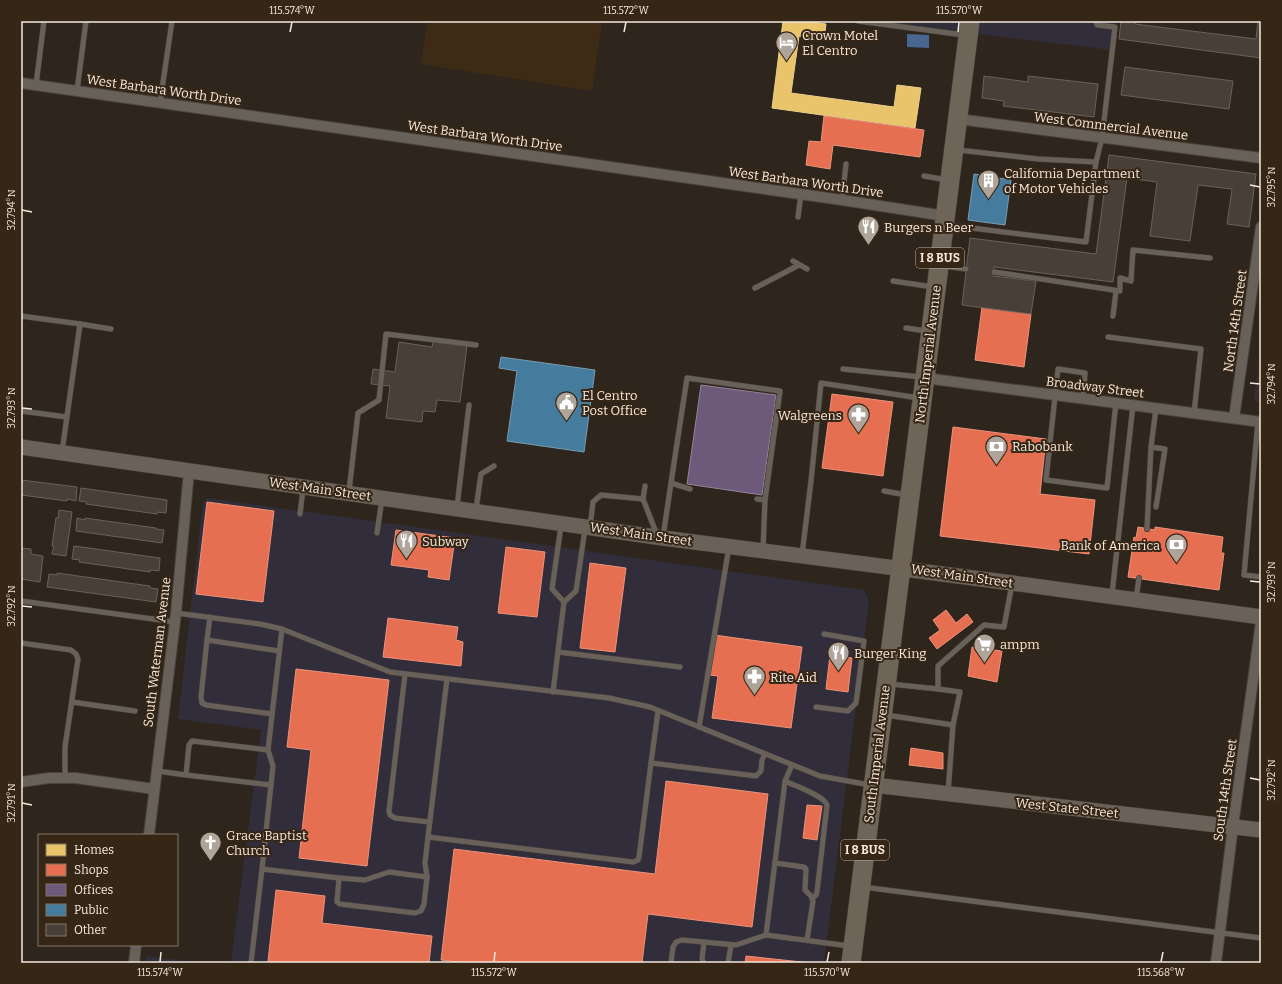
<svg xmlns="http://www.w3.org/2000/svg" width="1282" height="984" font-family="Bitter,serif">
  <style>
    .commercial { fill: #312d3a }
    .built { fill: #3e2b15 }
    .education { fill: #3c2a2f }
    .water { fill: #476690 }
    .homes { fill: #e9c46a; stroke: #eccf8d }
    .shops { fill: #e76f51; stroke: #eb937b }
    .offices { fill: #6d597a; stroke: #968498 }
    .public { fill: #457b9d; stroke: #7a9cb0 }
    .building { fill: #473f38; stroke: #6a625a }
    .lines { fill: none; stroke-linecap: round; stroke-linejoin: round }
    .lane-casing { stroke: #4a423c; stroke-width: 6 }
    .street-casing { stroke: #4a423c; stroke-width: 12 }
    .secondary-casing { stroke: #4a423c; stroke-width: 16 }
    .highway-casing { stroke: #4a423c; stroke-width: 20 }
    .lane { stroke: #676159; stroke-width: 5 }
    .street { stroke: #676159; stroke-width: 10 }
    .secondary { stroke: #6a6258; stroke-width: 15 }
    .highway { stroke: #6e6558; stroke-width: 19 }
    .ticks { fill: none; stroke: #f4e8de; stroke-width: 1.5 }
    .labels { text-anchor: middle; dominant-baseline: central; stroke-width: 4; stroke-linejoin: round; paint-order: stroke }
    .shield { fill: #362615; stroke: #bbaea2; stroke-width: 1 }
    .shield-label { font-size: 12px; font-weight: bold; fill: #f4e8de }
    .poi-label { font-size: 13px; fill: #f4e8de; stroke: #362615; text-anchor: start }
    .street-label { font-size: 13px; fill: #f4e8de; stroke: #362615 }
    .neatline { fill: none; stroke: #f4e8de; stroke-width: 1.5 }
    .ticks-label { font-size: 10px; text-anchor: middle; fill: #f4e8de }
  </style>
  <rect width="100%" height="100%" fill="#2e261d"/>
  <g class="commercial">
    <polygon points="869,21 1116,21 1112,50"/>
    <polygon points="208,498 864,590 869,601 824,963 231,963 261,730 178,719 203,502"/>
    <polygon points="147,956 201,963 146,963"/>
  </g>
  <polygon class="built" points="427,21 602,21 592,91 421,64"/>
  <polygon class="education" points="1261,345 1261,402 1254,401"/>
  <polygon class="water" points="907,34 929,35 929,48 907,47"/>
  <polygon class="homes" points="783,21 805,21 826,24 824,40 799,36 791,93 894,107 897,85 921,88 915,128 772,108"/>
  <g class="shops">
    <polygon points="824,116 924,130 920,157 833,145 830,169 806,165 809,141 821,142"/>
    <polygon points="982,307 1031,314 1024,367 975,360"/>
    <polygon points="832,394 893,402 883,476 822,468"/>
    <polygon points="953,427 1046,439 1040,494 1095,500 1089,554 940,536"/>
    <polygon points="207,502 274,511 263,602 196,594"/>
    <polygon points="1138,527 1155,530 1155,527 1223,537 1221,553 1224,553 1219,590 1128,577 1134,537 1136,538"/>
    <polygon points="396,530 455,538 449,580 428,577 429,570 391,565"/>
    <polygon points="506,547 545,552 537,617 498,613"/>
    <polygon points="590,563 626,568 615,652 580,648"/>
    <polygon points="946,610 956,623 967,614 973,622 937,649 929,638 940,630 933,620"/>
    <polygon points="388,618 458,627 456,640 463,642 461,666 383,657"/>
    <polygon points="714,635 802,647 791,728 712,718 718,676 709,675"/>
    <polygon points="972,647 1002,651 997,682 968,676"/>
    <polygon points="830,655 852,658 848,692 826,689"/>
    <polygon points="296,669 389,680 367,866 299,858 311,750 287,747"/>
    <polygon points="911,748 943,753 943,769 909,765"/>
    <polygon points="666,781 768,794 752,927 648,914 642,963 468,963 441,960 454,849 655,874"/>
    <polygon points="807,805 822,806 817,840 803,838"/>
    <polygon points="276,890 325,896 322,923 432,936 429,963 283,963 268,961"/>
    <polygon points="746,956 811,963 745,963"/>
  </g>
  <polygon class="offices" points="701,385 776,395 762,495 687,484"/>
  <g class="public">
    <polygon points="974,174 1011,180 1005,225 968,220"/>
    <polygon points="501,357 595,370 584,452 507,441 517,371 499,368"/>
  </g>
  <g class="building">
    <polygon points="1121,21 1136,21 1135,24 1256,39 1258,21 1261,21 1261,58 1119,39"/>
    <polygon points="1125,67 1233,81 1229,109 1121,95"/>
    <polygon points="984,76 1028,82 1028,76 1098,84 1094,117 1003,106 1004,101 982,98"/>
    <polygon points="1109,155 1256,174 1249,227 1227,224 1232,189 1198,185 1190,241 1150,236 1157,182 1127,178 1113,282 994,267 993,276 1036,281 1031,314 962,305 970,238 1096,254"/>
    <polygon points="399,342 432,347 433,342 467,346 460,402 437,400 435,412 423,411 422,422 386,418 390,386 371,384 373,369 395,372"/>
    <polygon points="21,480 77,487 76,501 67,499 67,501 21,495"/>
    <polygon points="81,488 167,500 166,513 157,512 157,514 86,504 87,502 79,501"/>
    <polygon points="59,510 72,512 66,556 52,554 54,546 52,546 56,518 58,518"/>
    <polygon points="77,518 85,520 85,518 156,528 156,529 164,530 162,543 76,531"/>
    <polygon points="74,546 160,558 159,571 150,570 150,572 79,562 80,560 72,559"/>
    <polygon points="21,548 31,549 31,554 43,556 40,582 21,579"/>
    <polygon points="57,573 150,586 150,588 158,589 156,602 47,587 49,574 57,575"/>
  </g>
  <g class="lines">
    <defs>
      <g id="lane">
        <polyline points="858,21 964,35"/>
        <polyline points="36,85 44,21"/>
        <polyline points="77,91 86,21"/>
        <polyline points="160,103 172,21"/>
        <polyline points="958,150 1038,159 1096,162"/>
        <polyline points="924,176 947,180"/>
        <polyline points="842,200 846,164"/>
        <polyline points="798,217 801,194"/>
        <polyline points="947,225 1086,242 1096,162 1102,138 1115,27 1097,25 1096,21"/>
        <polyline points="793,261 807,269"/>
        <polyline points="944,266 966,269"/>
        <polyline points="994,272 1120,291 1120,278 1131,281 1133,250 1210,258"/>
        <polyline points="893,281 933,287"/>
        <polyline points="755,288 799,265"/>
        <polyline points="21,316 80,324 62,452"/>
        <polyline points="1113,316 1116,291"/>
        <polyline points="80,324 111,329"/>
        <polyline points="906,328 926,331"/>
        <polyline points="1108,337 1201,349 1194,413"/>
        <polyline points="843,369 921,377"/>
        <polyline points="1083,398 1085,373 1058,369 1046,480 1107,488 1116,402"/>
        <polyline points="1156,408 1151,447 1165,449 1156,507"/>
        <polyline points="21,411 67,417"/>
        <polyline points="1258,421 1244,575 1261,577"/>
        <polyline points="671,483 687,378 780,391 765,500"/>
        <polyline points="645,486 643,499 657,535"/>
        <polyline points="349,491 358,413 379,400 386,334 476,345"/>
        <polyline points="884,491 907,495"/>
        <polyline points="757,499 765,500 763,550"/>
        <polyline points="457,507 469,405"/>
        <polyline points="476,509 481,474 494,466"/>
        <polyline points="300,514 303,489"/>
        <polyline points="561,526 552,589 564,602 576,591 585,529"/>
        <polyline points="590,527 593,502 601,495 643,499"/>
        <polyline points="1147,529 1151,447"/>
        <polyline points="377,533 382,499"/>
        <polyline points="663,537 671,483 690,489"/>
        <polyline points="802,555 811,481 821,383 919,398"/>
        <polyline points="1112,594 1133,405"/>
        <polyline points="1136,599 1139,578"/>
        <polyline points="21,601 175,622"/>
        <polyline points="176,613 260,624 282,629 390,672 609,698 650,707 820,776 870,785"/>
        <polyline points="210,617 207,640 279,651"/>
        <polyline points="207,640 201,697 202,703 206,705 272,714"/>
        <polyline points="21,643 71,650 76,654 78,659 65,747 65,778"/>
        <polyline points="558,652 680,667"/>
        <polyline points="405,674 389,811 390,815 395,818 429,822"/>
        <polyline points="890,684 938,689 938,666 984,625 1004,627 1012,584"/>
        <polyline points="938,689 960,692 953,725"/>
        <polyline points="553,692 564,602"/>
        <polyline points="72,702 135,711"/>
        <polyline points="816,707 848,711 856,703 864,641 824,634"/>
        <polyline points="886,715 953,725 948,793"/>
        <polyline points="699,727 729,547"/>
        <polyline points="268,750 192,741 189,745 186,775 271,785"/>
        <polyline points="651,763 658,711"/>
        <polyline points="792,765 785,781 766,935 849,946"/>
        <polyline points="157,771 186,775"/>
        <path d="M785,781C795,786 823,795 827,805L817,892L816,895L812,898"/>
        <polyline points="428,837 447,679"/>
        <polyline points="775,863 804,867 806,869 805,890 811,896 813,901 807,940"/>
        <polyline points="262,869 273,766 268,750 282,629"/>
        <polyline points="339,878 365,880 389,872 427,877"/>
        <polyline points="863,887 1261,938"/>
        <polyline points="251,963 262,869 339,878 337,902 340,904 415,913 421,911 424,904 427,877 425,863 428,837 633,862 638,860 639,857 651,763 756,776 761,771 762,760 765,754"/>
        <polyline points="671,963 673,947 676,942 682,940 736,945 766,935"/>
        <polyline points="704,963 702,959 704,942"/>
        <polyline points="728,963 731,945"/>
      </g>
      <g id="street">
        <polyline points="21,83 842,200 945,216"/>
        <polyline points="958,119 1261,158"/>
        <polyline points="925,378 1261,422"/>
        <polyline points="1234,418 1261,227"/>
        <polyline points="21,782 49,778 76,778 154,789"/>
        <polyline points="149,835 176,613 189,471"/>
        <polyline points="134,963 136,945"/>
        <polyline points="1216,963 1233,826 1261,622"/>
      </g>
      <g id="secondary">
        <polyline points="21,447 663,538 1012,583 1261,617"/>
        <polyline points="873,785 1261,830"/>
      </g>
      <polyline id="highway" points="851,963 970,21"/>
    </defs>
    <use href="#lane" class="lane-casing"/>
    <use href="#street" class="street-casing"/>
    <use href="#secondary" class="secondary-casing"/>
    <use href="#highway" class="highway-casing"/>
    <use href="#lane" class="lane"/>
    <use href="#street" class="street"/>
    <use href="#secondary" class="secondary"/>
    <use href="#highway" class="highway"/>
  </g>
  <path class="ticks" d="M290,32L292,22M624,32L626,22M958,32L959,22M1250,185L1260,187M22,210L32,212M1250,383L1260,384M22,408L32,409M1250,581L1260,582M22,606L32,607M1250,778L1260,780M22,803L32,805M160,962L161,952M494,962L495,952M827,962L829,952M1161,962L1163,952"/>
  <defs>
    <symbol id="hotel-pin" viewBox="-11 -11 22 30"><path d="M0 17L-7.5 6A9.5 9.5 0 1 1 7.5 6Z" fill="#afa49a" stroke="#362615"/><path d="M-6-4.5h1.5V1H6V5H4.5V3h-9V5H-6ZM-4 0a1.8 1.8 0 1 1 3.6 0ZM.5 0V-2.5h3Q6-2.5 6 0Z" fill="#fff"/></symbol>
    <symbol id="building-pin" viewBox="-11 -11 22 30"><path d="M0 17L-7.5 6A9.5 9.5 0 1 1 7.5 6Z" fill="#afa49a" stroke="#362615"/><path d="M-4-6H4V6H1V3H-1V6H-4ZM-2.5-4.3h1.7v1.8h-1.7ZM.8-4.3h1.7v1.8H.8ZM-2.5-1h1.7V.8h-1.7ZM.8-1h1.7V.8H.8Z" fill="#fff"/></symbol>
    <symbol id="restaurant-pin" viewBox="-11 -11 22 30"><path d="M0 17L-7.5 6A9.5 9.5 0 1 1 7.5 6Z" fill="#afa49a" stroke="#362615"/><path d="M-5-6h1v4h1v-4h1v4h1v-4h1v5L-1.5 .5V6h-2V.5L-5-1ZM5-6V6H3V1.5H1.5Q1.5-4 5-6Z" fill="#fff"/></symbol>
    <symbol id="civic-pin" viewBox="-11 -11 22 30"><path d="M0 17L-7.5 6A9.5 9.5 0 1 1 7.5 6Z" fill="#afa49a" stroke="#362615"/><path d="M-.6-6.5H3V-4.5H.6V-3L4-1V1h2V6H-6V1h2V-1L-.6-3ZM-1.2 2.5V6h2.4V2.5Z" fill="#fff"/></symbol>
    <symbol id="pharmacy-pin" viewBox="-11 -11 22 30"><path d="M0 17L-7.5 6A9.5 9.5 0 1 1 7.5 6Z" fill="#afa49a" stroke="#362615"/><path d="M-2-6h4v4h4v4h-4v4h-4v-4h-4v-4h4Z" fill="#fff"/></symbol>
    <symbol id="bank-pin" viewBox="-11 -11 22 30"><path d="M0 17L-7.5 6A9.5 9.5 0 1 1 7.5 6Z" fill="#afa49a" stroke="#362615"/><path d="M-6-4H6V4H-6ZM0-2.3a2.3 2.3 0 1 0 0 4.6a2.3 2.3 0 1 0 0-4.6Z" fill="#fff"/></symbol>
    <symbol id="supermarket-pin" viewBox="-11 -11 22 30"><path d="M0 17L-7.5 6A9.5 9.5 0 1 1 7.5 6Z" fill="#afa49a" stroke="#362615"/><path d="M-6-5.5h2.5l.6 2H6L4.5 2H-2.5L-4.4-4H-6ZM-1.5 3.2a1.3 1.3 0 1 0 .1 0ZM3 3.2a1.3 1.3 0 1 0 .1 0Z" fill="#fff"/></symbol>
    <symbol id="church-pin" viewBox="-11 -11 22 30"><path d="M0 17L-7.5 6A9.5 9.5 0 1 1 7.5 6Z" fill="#afa49a" stroke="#362615"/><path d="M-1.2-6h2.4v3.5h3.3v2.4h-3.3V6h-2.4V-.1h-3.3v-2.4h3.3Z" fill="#fff"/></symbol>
  </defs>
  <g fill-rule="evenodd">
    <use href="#hotel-pin" x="774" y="30" width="25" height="34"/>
    <use href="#building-pin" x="976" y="168" width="25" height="34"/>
    <use href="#restaurant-pin" x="856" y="214" width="25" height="34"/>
    <use href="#civic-pin" x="554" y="390" width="25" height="34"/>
    <use href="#pharmacy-pin" x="846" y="402" width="25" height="34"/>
    <use href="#bank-pin" x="984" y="434" width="25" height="34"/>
    <use href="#restaurant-pin" x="394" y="528" width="25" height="34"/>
    <use href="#bank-pin" x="1164" y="532" width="25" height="34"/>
    <use href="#supermarket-pin" x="972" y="632" width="25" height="34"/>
    <use href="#restaurant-pin" x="826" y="640" width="25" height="34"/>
    <use href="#pharmacy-pin" x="742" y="664" width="25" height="34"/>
    <use href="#church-pin" x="198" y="830" width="25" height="34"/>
  </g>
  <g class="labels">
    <g class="shield">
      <rect x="916" y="248" width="48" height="20" rx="3"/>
      <rect x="841" y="840" width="48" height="20" rx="3"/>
    </g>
    <g class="shield-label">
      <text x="940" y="258">I 8 BUS</text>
      <text x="865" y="850">I 8 BUS</text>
    </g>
    <g class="poi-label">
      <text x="802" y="35">Crown Motel<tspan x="802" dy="15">El Centro</tspan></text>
      <text x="1004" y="173">California Department<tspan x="1004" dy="15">of Motor Vehicles</tspan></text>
      <text x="884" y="227">Burgers n Beer</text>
      <text x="582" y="395">El Centro<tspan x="582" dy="15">Post Office</tspan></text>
      <text x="842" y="415" text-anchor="end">Walgreens</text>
      <text x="1012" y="446">Rabobank</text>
      <text x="422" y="541">Subway</text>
      <text x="1160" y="545" text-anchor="end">Bank of America</text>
      <text x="1000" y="644">ampm</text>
      <text x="854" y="653">Burger King</text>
      <text x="770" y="677">Rite Aid</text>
      <text x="226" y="835">Grace Baptist<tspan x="226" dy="15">Church</tspan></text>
    </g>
    <g class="street-label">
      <text transform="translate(164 90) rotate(8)">West Barbara Worth Drive</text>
      <text transform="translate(1111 126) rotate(7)">West Commercial Avenue</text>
      <text transform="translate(485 136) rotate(8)">West Barbara Worth Drive</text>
      <text transform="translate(806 182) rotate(8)">West Barbara Worth Drive</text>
      <text transform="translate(1235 321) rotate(-82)">North 14th Street</text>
      <text transform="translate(928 354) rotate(-83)">North Imperial Avenue</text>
      <text transform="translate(1095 387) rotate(7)">Broadway Street</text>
      <text transform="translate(320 489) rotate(8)">West Main Street</text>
      <text transform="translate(641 534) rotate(8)">West Main Street</text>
      <text transform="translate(962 576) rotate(8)">West Main Street</text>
      <text transform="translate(157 652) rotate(-83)">South Waterman Avenue</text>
      <text transform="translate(877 754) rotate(-83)">South Imperial Avenue</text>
      <text transform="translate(1225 790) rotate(-82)">South 14th Street</text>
      <text transform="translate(1067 808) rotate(6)">West State Street</text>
    </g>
  </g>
  <rect width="1282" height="984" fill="none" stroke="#362615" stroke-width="44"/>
  <rect x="38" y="834" width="140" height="112" fill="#362615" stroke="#827465"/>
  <rect x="46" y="844" width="20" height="12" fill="#e9c46a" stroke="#827465"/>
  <text x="74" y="854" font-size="12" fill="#f4e8de">Homes</text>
  <rect x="46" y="864" width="20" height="12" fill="#e76f51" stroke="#827465"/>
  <text x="74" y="874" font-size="12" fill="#f4e8de">Shops</text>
  <rect x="46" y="884" width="20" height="12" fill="#6d597a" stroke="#827465"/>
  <text x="74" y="894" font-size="12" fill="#f4e8de">Offices</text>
  <rect x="46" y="904" width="20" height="12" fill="#457b9d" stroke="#827465"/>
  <text x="74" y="914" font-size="12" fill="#f4e8de">Public</text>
  <rect x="46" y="924" width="20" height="12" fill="#473f38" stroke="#827465"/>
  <text x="74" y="934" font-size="12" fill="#f4e8de">Other</text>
  <rect x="22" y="22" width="1238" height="940" class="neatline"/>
  <g class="ticks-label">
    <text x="292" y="14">115.574°W</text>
    <text x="626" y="14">115.572°W</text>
    <text x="959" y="14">115.570°W</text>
    <text transform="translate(1271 187) rotate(-90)" y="4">32.795°N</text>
    <text transform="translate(11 210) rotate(-90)" y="4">32.794°N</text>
    <text transform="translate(1271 384) rotate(-90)" y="4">32.794°N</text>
    <text transform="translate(11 408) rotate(-90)" y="4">32.793°N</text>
    <text transform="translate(1271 582) rotate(-90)" y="4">32.793°N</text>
    <text transform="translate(11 606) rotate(-90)" y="4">32.792°N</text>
    <text transform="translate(1271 780) rotate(-90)" y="4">32.792°N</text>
    <text transform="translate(11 803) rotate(-90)" y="4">32.791°N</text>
    <text x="160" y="976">115.574°W</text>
    <text x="494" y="976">115.572°W</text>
    <text x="827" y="976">115.570°W</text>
    <text x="1161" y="976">115.568°W</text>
  </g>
</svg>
